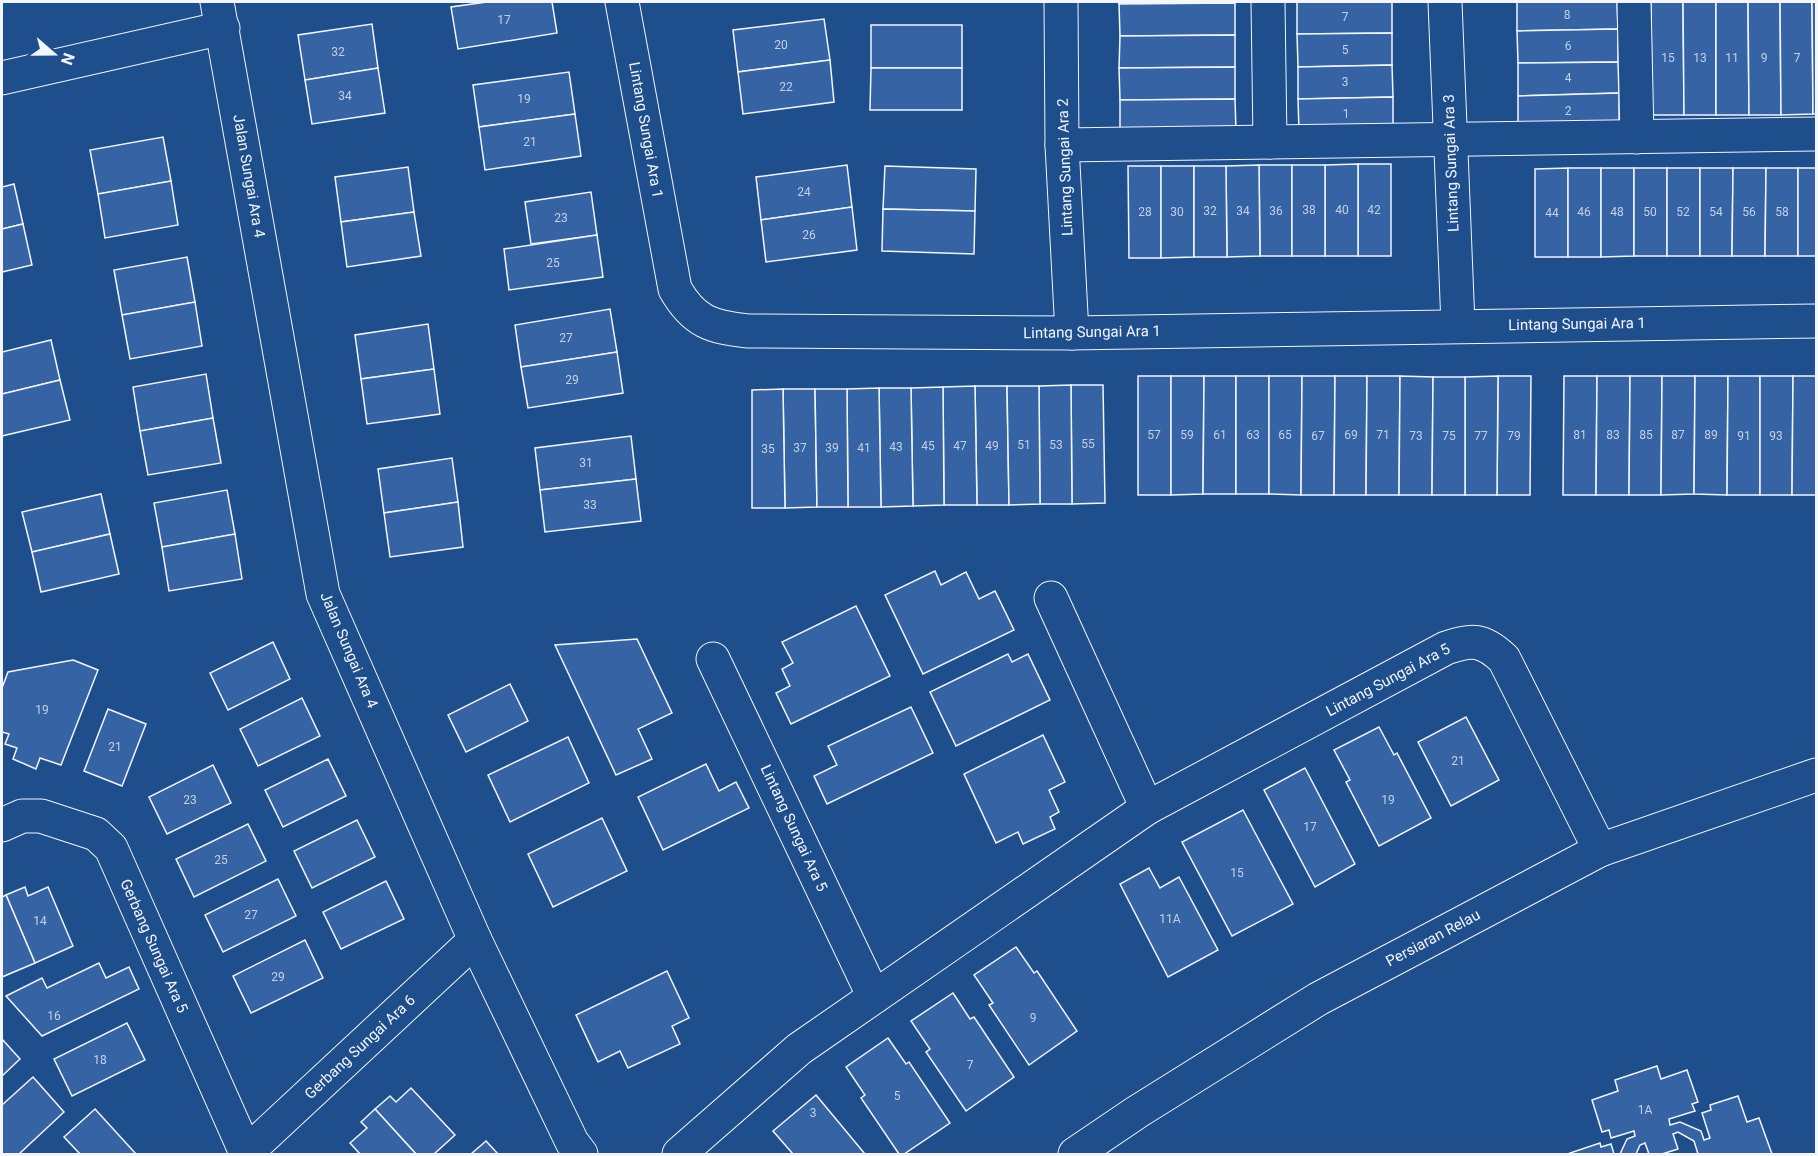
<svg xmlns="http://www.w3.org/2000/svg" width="1818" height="1156" font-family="Roboto,sans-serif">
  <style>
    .building { fill: #3563a3; stroke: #f2f6ff; stroke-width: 1.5 }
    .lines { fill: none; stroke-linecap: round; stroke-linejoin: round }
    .minor-casing { stroke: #f2f6ff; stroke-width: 35 }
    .minor { stroke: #1f4e8c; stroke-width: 33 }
    .labels { text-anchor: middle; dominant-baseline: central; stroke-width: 4.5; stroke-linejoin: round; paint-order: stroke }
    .number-label { font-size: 12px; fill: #c3d1e8 }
    .street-label { font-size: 15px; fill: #f2f6ff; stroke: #1f4e8c }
  </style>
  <rect width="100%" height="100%" fill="#1f4e8c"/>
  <g class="building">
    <polygon points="487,2 552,2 557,33 458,49 451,7"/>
    <polygon points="1119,2 1235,2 1119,4"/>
    <polygon points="1297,2 1392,2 1392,33 1297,34"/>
    <polygon points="1517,2 1617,2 1618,29 1517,31"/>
    <polygon points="1651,2 1683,2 1684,115 1652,115"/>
    <polygon points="1683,2 1716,2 1716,115 1684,115"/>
    <polygon points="1716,2 1748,2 1749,115 1716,115"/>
    <polygon points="1748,2 1780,2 1781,115 1749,115"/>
    <polygon points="1780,2 1812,2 1813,114 1781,115"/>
    <polygon points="1812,2 1816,2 1816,114 1813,114"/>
    <polygon points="1235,3 1235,35 1120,36 1119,4"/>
    <polygon points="824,19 830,60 738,72 733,30"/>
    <polygon points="372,24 378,68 305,80 298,35"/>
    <rect x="871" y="25" width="91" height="43"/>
    <polygon points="1618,29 1618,62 1518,63 1517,31"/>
    <polygon points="1392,33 1392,65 1298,67 1297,34"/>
    <polygon points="1235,35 1235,67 1119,68 1120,36"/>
    <polygon points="830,60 834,102 743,114 738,72"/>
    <polygon points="1618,62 1619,93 1518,96 1518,63"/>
    <polygon points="1392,65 1393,97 1298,99 1298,67"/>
    <polygon points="1235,67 1235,99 1120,100 1119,68"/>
    <polygon points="378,68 385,113 312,124 305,80"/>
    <polygon points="871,68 962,68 962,110 870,110"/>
    <polygon points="569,72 575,114 479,127 473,85"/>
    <polygon points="1619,93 1619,126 1518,128 1518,96"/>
    <polygon points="1393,97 1393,129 1299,131 1298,99"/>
    <polygon points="1235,99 1236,131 1120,132 1120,100"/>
    <polygon points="575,114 581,156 485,170 479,127"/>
    <polygon points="163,137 171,181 98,194 90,150"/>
    <rect x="1358" y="164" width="33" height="92"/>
    <polygon points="1358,164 1358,256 1325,256 1325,165"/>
    <polygon points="847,165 852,207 761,220 756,177"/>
    <polygon points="1259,165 1292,165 1292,256 1260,256"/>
    <polygon points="1259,165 1260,256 1227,257 1226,166"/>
    <rect x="1292" y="165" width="33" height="91"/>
    <polygon points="885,166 976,169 975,211 883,209"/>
    <polygon points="1128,166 1161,166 1161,258 1129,258"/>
    <polygon points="1161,166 1194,166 1194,257 1161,258"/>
    <polygon points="1194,166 1226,166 1227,257 1194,257"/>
    <polygon points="408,167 414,212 341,222 335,177"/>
    <polygon points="1568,168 1568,257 1535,257 1535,169"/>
    <rect x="1568" y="168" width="33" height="89"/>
    <polygon points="1601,168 1634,168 1634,256 1601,257"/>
    <rect x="1634" y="168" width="33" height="88"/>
    <rect x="1667" y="168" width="33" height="88"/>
    <polygon points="1700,168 1733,168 1732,256 1700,256"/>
    <polygon points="1733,168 1766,168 1765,256 1732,256"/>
    <polygon points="1766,168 1798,168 1798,256 1765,256"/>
    <rect x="1798" y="168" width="18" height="88"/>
    <polygon points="171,181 178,225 105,238 98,194"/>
    <polygon points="14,184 23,224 2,229 2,187"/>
    <polygon points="591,192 597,235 531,244 525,202"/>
    <polygon points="852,207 857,250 766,262 761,220"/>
    <polygon points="883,209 975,211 974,254 882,251"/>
    <polygon points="414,212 421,256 347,267 341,222"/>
    <polygon points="23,224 32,265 2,272 2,229"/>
    <polygon points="597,235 603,277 509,290 504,249"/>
    <polygon points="187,257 195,302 122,315 114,270"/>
    <polygon points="195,302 202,346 130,359 122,315"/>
    <polygon points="610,309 617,352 521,367 515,325"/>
    <polygon points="428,324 434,369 361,379 355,335"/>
    <polygon points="51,340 60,380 2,394 2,352"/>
    <polygon points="617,352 623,393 528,408 521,367"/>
    <polygon points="434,369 440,414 367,424 361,379"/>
    <polygon points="206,374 213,418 140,431 133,387"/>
    <rect x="1138" y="376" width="33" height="119"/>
    <polygon points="1171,376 1204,376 1203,494 1171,495"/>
    <polygon points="1204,376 1236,376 1236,494 1203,494"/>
    <rect x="1236" y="376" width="33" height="118"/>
    <polygon points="1269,376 1302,376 1301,495 1269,494"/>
    <polygon points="1302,376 1335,376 1334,495 1301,495"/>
    <polygon points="1335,376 1367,376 1366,495 1334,495"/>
    <polygon points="1367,376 1400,376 1399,495 1366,495"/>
    <polygon points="1400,376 1433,377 1432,495 1399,495"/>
    <polygon points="1498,376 1531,376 1530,495 1497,495"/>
    <polygon points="1498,376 1497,495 1465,495 1465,377"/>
    <polygon points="1564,376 1597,376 1596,495 1563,495"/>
    <polygon points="1597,376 1630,376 1629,495 1596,495"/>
    <polygon points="1630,376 1662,376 1661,495 1629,495"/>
    <polygon points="1662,376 1695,376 1694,494 1661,495"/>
    <polygon points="1695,376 1728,376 1727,495 1694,494"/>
    <polygon points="1728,376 1760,376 1760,495 1727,495"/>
    <polygon points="1760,376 1793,376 1792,495 1760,495"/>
    <polygon points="1793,376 1816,376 1816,495 1792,495"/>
    <polygon points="1433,377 1465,377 1465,495 1432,495"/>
    <polygon points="60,380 70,420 2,436 2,394"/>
    <polygon points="1071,385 1103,385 1105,503 1072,504"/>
    <polygon points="1071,385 1072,504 1040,504 1039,386"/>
    <polygon points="975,386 1007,386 1009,505 977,505"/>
    <polygon points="975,386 977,505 944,505 943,387"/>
    <polygon points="1007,386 1039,386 1040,504 1009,505"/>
    <polygon points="943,387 944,505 913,506 911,388"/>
    <polygon points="879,388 911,388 913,506 881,507"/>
    <polygon points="879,388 881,507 848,507 847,389"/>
    <polygon points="783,389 815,389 817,507 785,508"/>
    <polygon points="783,389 785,508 752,508 752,390"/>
    <polygon points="815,389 847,389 848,507 817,507"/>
    <polygon points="213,418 221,463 148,475 140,431"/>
    <polygon points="631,436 636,479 540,490 535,448"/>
    <polygon points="452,458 458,502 384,513 378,469"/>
    <polygon points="636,479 641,521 545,532 540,490"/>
    <polygon points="227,490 235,534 162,547 154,503"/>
    <polygon points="101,494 110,534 32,552 22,512"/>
    <polygon points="458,502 463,547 390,557 384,513"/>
    <polygon points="110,534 119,574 41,592 32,552"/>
    <polygon points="235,534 242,579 169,591 162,547"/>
    <polygon points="935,571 941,585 966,572 979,599 995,591 1014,630 923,674 885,595"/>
    <polygon points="856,606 890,676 791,724 776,693 790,686 782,669 793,663 782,642"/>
    <polygon points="637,639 672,713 638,729 652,759 616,775 555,645"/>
    <polygon points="273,642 290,679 228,710 210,673"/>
    <polygon points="1008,654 1012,662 1028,654 1050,700 956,746 930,692"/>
    <polygon points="73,660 98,670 61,765 40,758 36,769 13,759 17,748 5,744 9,734 2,732 2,688 8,672"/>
    <polygon points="510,684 528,721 466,752 448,715"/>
    <polygon points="302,698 320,736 258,766 240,729"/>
    <polygon points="911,707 933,753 827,804 814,776 837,765 828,746"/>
    <polygon points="108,709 146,724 122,786 84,771"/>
    <polygon points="1466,717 1499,780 1451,806 1418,742"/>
    <polygon points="1379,727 1394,755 1397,753 1431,818 1379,846 1346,782 1350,780 1334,750"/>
    <polygon points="1043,735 1065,782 1049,790 1059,812 1050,817 1055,829 1023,844 1018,832 996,843 964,774"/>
    <polygon points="568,737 589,783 510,822 488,775"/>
    <polygon points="328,759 346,796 283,827 265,790"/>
    <polygon points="706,764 719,791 736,782 749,808 663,850 638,797"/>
    <polygon points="213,765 231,803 167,834 149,797"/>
    <polygon points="1305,768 1355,864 1315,887 1264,790"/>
    <polygon points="1243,810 1293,904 1232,936 1182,842"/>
    <polygon points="602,818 627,871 553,907 528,854"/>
    <polygon points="357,820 375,857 312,888 294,851"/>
    <polygon points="248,824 266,861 194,897 176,859"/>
    <polygon points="1149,868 1160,888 1179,877 1218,950 1168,977 1120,884"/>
    <polygon points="278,879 296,916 223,952 205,915"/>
    <polygon points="386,881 404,919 341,949 323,912"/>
    <polygon points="25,887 28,896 48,887 73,946 35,963 6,895"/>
    <polygon points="6,895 35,963 2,977 2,897"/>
    <polygon points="305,940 323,978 251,1013 233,976"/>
    <polygon points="1016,947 1034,973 1037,971 1077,1031 1029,1065 989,1005 993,1003 974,975"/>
    <polygon points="99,963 106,978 129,967 139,989 42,1036 6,996 42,978 47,988"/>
    <polygon points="667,971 689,1018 672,1026 680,1044 628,1068 620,1051 598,1062 576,1015"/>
    <polygon points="953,993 970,1019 974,1017 1014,1077 966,1111 926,1052 930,1049 911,1021"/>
    <polygon points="127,1023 145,1060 72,1096 54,1059"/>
    <polygon points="888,1038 906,1064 909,1062 950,1123 904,1154 899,1154 861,1098 865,1095 846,1067"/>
    <polygon points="2,1039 20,1059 2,1076"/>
    <polygon points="1657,1066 1661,1079 1687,1070 1698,1102 1692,1104 1695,1111 1669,1119 1670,1125 1680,1122 1701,1131 1704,1140 1710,1138 1702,1113 1711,1110 1710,1105 1738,1096 1747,1122 1759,1118 1772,1154 1698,1154 1694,1141 1678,1132 1673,1134 1678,1149 1662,1154 1649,1154 1645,1143 1640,1145 1636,1154 1620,1154 1627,1139 1635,1136 1634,1131 1611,1138 1609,1130 1602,1132 1592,1100 1618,1091 1615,1080"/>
    <polygon points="33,1077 64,1112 19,1154 2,1154 2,1105"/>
    <polygon points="411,1088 455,1135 434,1154 416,1154 375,1109 390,1096 396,1102"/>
    <polygon points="816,1095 865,1154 793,1154 773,1131"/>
    <polygon points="95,1109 136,1154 80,1154 64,1137"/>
    <polygon points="375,1109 416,1154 360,1154 350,1143 367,1128 361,1122"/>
    <polygon points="486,1141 498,1154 471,1154"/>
    <polygon points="1600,1143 1601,1147 1611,1144 1614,1154 1571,1154 1570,1153"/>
  </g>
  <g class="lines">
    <defs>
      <g id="minor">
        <polyline points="217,2 323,594 475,940 572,1142 581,1154"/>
        <path d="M622,2L675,289C694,322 711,327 748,331L1072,333L1816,321"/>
        <polyline points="1061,2 1062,145 1072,333"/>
        <polyline points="1268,2 1270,142"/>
        <polyline points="1445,2 1458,325"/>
        <polyline points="1634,2 1637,137"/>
        <polyline points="2,78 223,28"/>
        <polyline points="1062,145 1816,134"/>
        <polyline points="1051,598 1147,808"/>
        <polyline points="713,659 874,997"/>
        <polyline points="2,825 22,816 41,816 96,834 111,848 246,1153"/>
        <polyline points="245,1154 475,940"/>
        <path d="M679,1154L799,1049L1147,808L1446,648C1472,639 1483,639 1504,659L1600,850"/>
        <polyline points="1075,1154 1137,1112 1318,999 1600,850 1816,775"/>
      </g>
    </defs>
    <use href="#minor" class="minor-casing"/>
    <use href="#minor" class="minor"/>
  </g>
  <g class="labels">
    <g class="number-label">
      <text x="1567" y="15">8</text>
      <text x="1345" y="17">7</text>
      <text x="504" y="20">17</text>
      <text x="781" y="45">20</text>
      <text x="1568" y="46">6</text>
      <text x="1345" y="50">5</text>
      <text x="338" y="52">32</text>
      <text x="1668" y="58">15</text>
      <text x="1700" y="58">13</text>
      <text x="1732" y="58">11</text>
      <text x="1764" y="58">9</text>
      <text x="1797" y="58">7</text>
      <text x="1568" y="78">4</text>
      <text x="1345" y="82">3</text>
      <text x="786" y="87">22</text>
      <text x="345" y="96">34</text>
      <text x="524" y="99">19</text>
      <text x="1568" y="111">2</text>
      <text x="1346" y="114">1</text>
      <text x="530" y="142">21</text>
      <text x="804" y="192">24</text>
      <text x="1309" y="210">38</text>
      <text x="1342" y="210">40</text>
      <text x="1374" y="210">42</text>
      <text x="1210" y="211">32</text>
      <text x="1243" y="211">34</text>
      <text x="1276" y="211">36</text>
      <text x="1145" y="212">28</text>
      <text x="1177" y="212">30</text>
      <text x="1584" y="212">46</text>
      <text x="1617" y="212">48</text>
      <text x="1650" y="212">50</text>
      <text x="1683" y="212">52</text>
      <text x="1716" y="212">54</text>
      <text x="1749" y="212">56</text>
      <text x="1782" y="212">58</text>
      <text x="1552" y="213">44</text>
      <text x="561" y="218">23</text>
      <text x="809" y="235">26</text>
      <text x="553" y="263">25</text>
      <text x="566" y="338">27</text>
      <text x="572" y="380">29</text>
      <text x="1154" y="435">57</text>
      <text x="1187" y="435">59</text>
      <text x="1220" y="435">61</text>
      <text x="1253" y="435">63</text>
      <text x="1285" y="435">65</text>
      <text x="1351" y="435">69</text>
      <text x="1383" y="435">71</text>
      <text x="1580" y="435">81</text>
      <text x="1613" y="435">83</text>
      <text x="1646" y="435">85</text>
      <text x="1678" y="435">87</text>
      <text x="1711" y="435">89</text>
      <text x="1318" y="436">67</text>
      <text x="1416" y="436">73</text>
      <text x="1449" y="436">75</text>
      <text x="1481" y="436">77</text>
      <text x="1514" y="436">79</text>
      <text x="1744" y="436">91</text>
      <text x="1776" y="436">93</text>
      <text x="1088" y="444">55</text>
      <text x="1024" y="445">51</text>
      <text x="1056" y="445">53</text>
      <text x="928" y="446">45</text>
      <text x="960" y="446">47</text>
      <text x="992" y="446">49</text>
      <text x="896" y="447">43</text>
      <text x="800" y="448">37</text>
      <text x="832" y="448">39</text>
      <text x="864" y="448">41</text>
      <text x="768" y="449">35</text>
      <text x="586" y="463">31</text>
      <text x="590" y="505">33</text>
      <text x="42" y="710">19</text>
      <text x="115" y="747">21</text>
      <text x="1458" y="761">21</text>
      <text x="190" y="800">23</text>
      <text x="1388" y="800">19</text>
      <text x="1310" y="827">17</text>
      <text x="221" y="860">25</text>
      <text x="1237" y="873">15</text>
      <text x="251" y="915">27</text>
      <text x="1170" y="919">11A</text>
      <text x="40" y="921">14</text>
      <text x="278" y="977">29</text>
      <text x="54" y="1016">16</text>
      <text x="1033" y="1018">9</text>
      <text x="100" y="1060">18</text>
      <text x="970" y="1065">7</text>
      <text x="897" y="1096">5</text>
      <text x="1645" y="1110">1A</text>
      <text x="813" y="1113">3</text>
    </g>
    <g class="street-label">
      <text transform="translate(646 130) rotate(80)">Lintang Sungai Ara 1</text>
      <text transform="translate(1451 163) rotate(-92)">Lintang Sungai Ara 3</text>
      <text transform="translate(1065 167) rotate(-92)">Lintang Sungai Ara 2</text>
      <text transform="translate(249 176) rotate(80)">Jalan Sungai Ara 4</text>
      <text transform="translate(1577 324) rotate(-1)">Lintang Sungai Ara 1</text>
      <text transform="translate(1092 332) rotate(-1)">Lintang Sungai Ara 1</text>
      <text transform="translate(349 650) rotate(67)">Jalan Sungai Ara 4</text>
      <text transform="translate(1388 680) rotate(-28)">Lintang Sungai Ara 5</text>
      <text transform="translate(794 828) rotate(65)">Lintang Sungai Ara 5</text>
      <text transform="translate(1433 938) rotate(-28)">Persiaran Relau</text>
      <text transform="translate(154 946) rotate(66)">Gerbang Sungai Ara 5</text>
      <text transform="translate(360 1047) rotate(-43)">Gerbang Sungai Ara 6</text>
    </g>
  </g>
  <rect width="1818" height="1156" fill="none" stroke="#f2f6ff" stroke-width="6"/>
  <g transform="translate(54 54) rotate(110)" stroke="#1f4e8c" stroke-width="4.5" paint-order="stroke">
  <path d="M0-4.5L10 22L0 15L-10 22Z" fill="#f2f6ff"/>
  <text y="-9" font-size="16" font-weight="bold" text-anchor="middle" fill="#f2f6ff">N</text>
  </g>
</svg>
